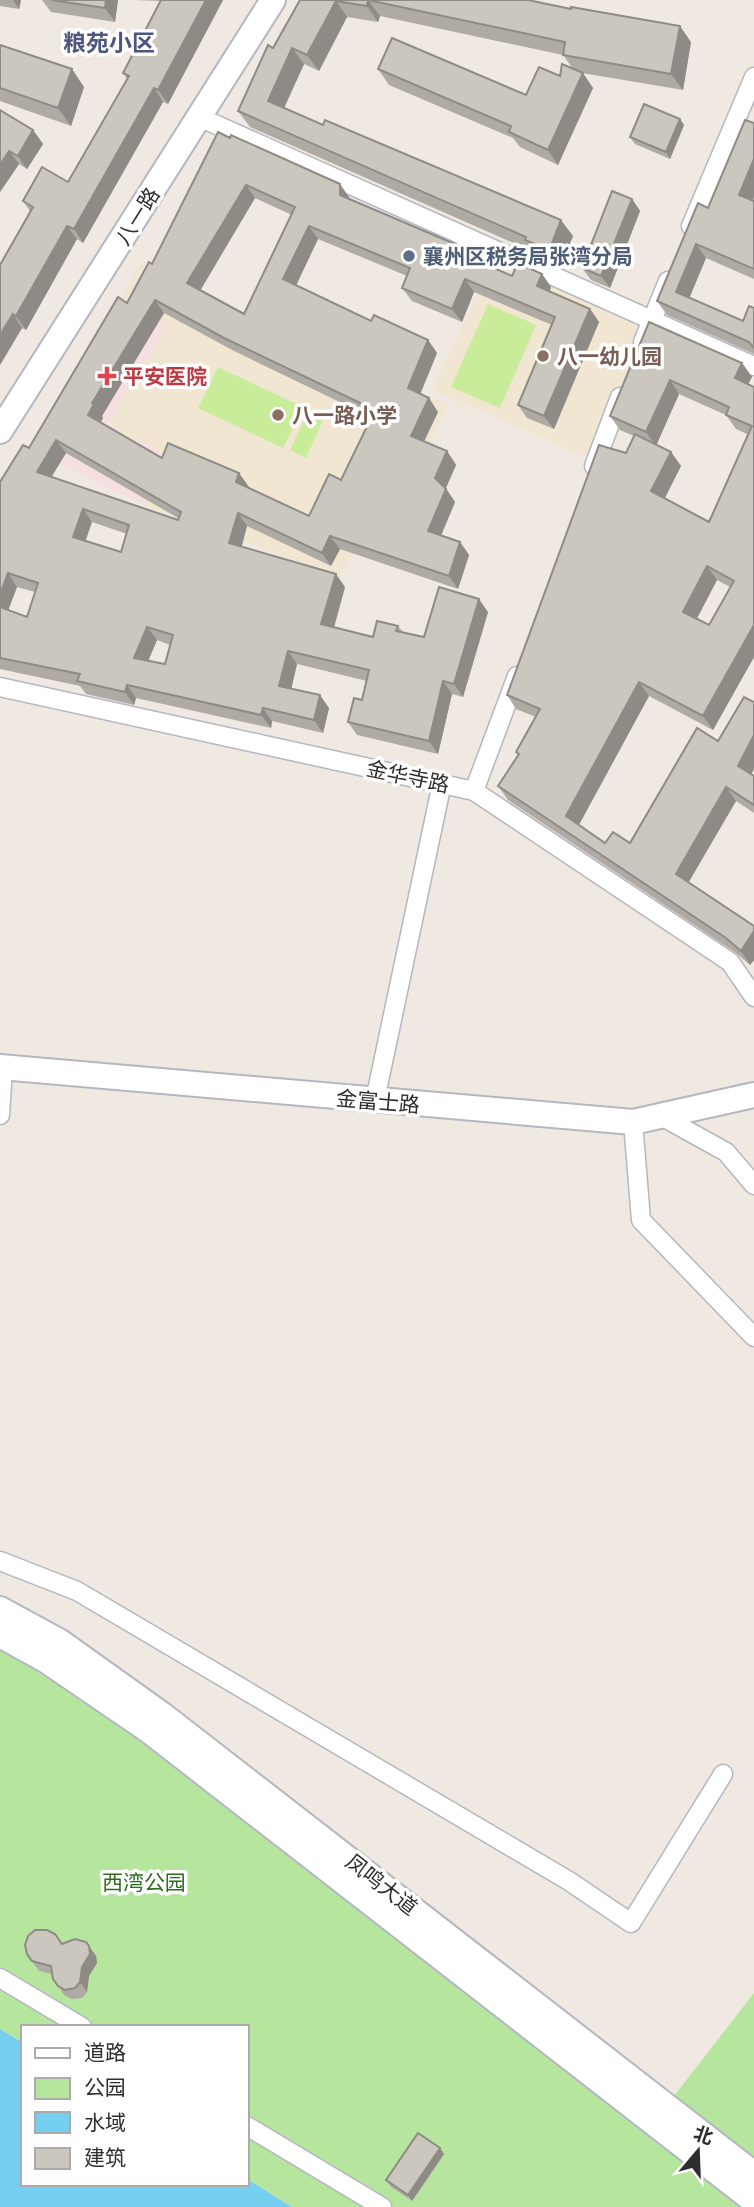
<svg xmlns="http://www.w3.org/2000/svg" width="754" height="2207" font-family="'Open Sans','Noto Sans SC',sans-serif">
  <style>
    .education { fill: #f0e6d1 }
    .medical { fill: #f5dfe0 }
    .green { fill: #b6e59e }
    .pitch { fill: #c9ec9a }
    .water { fill: #75cff0 }
    .lines { fill: none; stroke-linecap: round; stroke-linejoin: round }
    .street-casing { stroke: #b4b7c1; stroke-width: 21 }
    .secondary-casing { stroke: #b4b7c1; stroke-width: 28 }
    .street { stroke: #fff; stroke-width: 18 }
    .secondary { stroke: #fff; stroke-width: 24 }
    .wall { fill: #afaba4; fill-rule: evenodd }
    .shaded-wall { fill: #8e8b86 }
    .building { fill: #cbc7bf; stroke: #8e8b86; stroke-width: 2; fill-rule: evenodd }
    .service-dot { fill: #5c6f8a; stroke: #fff; stroke-width: 2.5 }
    .education-dot { fill: #8d6e63; stroke: #fff; stroke-width: 2.5 }
    .health-dot { fill: #e0444e; stroke: #fff; stroke-width: 2.5 }
    .labels { text-anchor: middle; dominant-baseline: central; stroke-width: 7; stroke-linejoin: round; paint-order: stroke }
    .street-label { font-size: 21px; fill: #2e2e2e; stroke: #fff }
    .service-label { font-size: 21px; font-weight: bold; fill: #4e5e75; stroke: #fff; text-anchor: start }
    .education-label { font-size: 21px; font-weight: bold; fill: #785e54; stroke: #fff; text-anchor: start }
    .health-label { font-size: 21px; font-weight: bold; fill: #be3a42; stroke: #fff; text-anchor: start }
    .park-label { font-size: 21px; fill: #2c6e1b; stroke: #fff }
    .neighbourhood-label { font-size: 23px; font-weight: bold; fill: #4d5680; stroke: #fff }
  </style>
  <rect width="100%" height="100%" fill="#efe9e1"/>
  <g class="education">
    <polygon points="497,251 652,321 596,461 433,390"/>
    <polygon points="143,259 250,315 448,404 429,446 406,439 341,577 146,506 170,457 107,426 168,326 121,298"/>
  </g>
  <polygon class="medical" points="121,298 168,325 107,426 170,457 146,506 33,451"/>
  <polygon class="green" points="0,1609 667,2105 754,1993 754,2207 292,2207 247,2179 247,2027 23,2027 23,2043 0,2029"/>
  <g class="pitch">
    <polygon points="488,304 536,325 500,408 451,387"/>
    <polygon points="218,367 303,407 283,448 198,408"/>
    <polygon points="309,411 324,418 306,458 290,450"/>
  </g>
  <polygon class="water" points="0,2029 23,2043 23,2184 247,2184 247,2179 292,2207 0,2207"/>
  <g class="lines">
    <defs>
      <g id="street">
        <polyline points="199,117 754,366"/>
        <polyline points="691,226 754,77"/>
        <polyline points="643,342 668,281"/>
        <polyline points="594,466 620,397"/>
        <polyline points="0,687 474,791 730,962 754,997"/>
        <polyline points="474,791 517,676"/>
        <polyline points="375,1100 442,783"/>
        <polyline points="0,1115 3,1069"/>
        <polyline points="661,1116 726,1152 754,1185"/>
        <polyline points="633,1122 641,1220 754,1337"/>
        <polyline points="0,1561 77,1591 569,1881 631,1923 723,1774"/>
        <polyline points="0,1978 82,2027"/>
        <polyline points="247,2126 382,2207"/>
      </g>
      <g id="secondary">
        <polyline points="0,431 273,0"/>
        <polyline points="0,1067 633,1122 754,1095"/>
        <polyline points="0,1609 59,1641 164,1716 754,2174"/>
        <polyline points="0,1635 47,1661 148,1730 754,2201"/>
      </g>
    </defs>
    <use href="#street" class="street-casing"/>
    <use href="#secondary" class="secondary-casing"/>
    <use href="#street" class="street"/>
    <use href="#secondary" class="secondary"/>
  </g>
  <g class="wall">
    <polygon points="0,0 21,0 19,9 0,6"/>
    <polygon points="42,0 118,0 115,22 51,12"/>
    <polygon points="135,0 223,0 168,104 163,102 83,243 77,239 26,330 22,328 0,365 30,211 23,201 68,182 127,79 123,73 160,1"/>
    <polygon points="300,0 528,0 691,42 683,90 582,73 593,88 558,165 520,147 513,138 389,85 378,69 526,95 573,69 563,55 380,16 378,22 347,17 319,71 304,64 284,108 573,236 560,267 536,256 534,252 250,127 238,111"/>
    <polygon points="0,45 84,87 71,126 0,101"/>
    <polygon points="0,110 33,130 43,144 27,169 19,164 0,192"/>
    <polygon points="680,119 684,125 670,159 635,144 630,137"/>
    <polygon points="754,123 754,197 753,201 754,201 754,279 706,258 689,298 743,321 754,308 754,354 667,315 657,301"/>
    <path d="M218,132L349,197V199L484,264L512,276L542,274L551,287L550,291L590,309L599,322L554,429L527,418L518,405L552,325L474,292L462,322L412,301L402,288L407,276L318,239L296,285L371,321L428,340L437,353L420,394L438,412L424,442L447,451L456,465L446,488L455,502L441,536L460,542L469,555L458,589L340,549L331,566L247,526L241,547L345,587L334,627L373,637L398,626L403,632L424,637L488,612L463,697L452,694L438,754L357,735L348,722L362,700L367,681L297,664L291,689L329,708L323,733L272,721L271,728L136,698L134,705L86,694L80,686L0,669V482L29,448L127,303L152,264ZM255,198L292,215L244,314L200,290ZM164,313L234,351L371,417L341,480L309,516L248,487L239,473L162,458L100,423L103,418L102,416ZM66,453L178,518V520L51,477ZM92,522L127,534L121,552L85,541ZM17,587L35,592L27,617L8,610ZM157,640L170,645L165,664L148,661Z"/>
    <polygon points="632,199 640,211 610,288 591,280 582,268"/>
    <path d="M649,322L742,363L752,377L748,384L754,387V657L713,730L649,696L579,825L605,843H630L718,741L754,702V769L751,774L754,776V813L736,801L689,882L754,926V960L750,965L736,953L508,800L498,786L518,755L516,752L536,717L516,709L507,695L634,436L620,430L610,416ZM679,394L726,415L736,429L749,435L709,522L665,498L681,466L671,452L656,445ZM717,580L730,587L709,625L697,618Z"/>
    <polygon points="62,1944 96,1956 97,1963 89,1976 87,1992 82,1998 72,1999 65,1996 53,1979 52,1974 39,1971 27,1954"/>
    <polygon points="440,2148 444,2154 412,2201 391,2187 386,2180"/>
  </g>
  <g class="shaded-wall">
    <polygon points="13,0 21,0 19,9"/>
    <polygon points="106,0 118,0 115,22 105,8"/>
    <polygon points="206,0 223,0 168,104 158,90"/>
    <polygon points="368,0 380,16 378,22 367,6"/>
    <polygon points="336,1 347,17 319,71 307,55"/>
    <polygon points="680,26 691,42 683,90 671,74"/>
    <polygon points="292,48 304,64 280,117 268,101"/>
    <polygon points="72,69 84,87 71,126 58,108"/>
    <polygon points="583,73 593,88 558,165 548,150"/>
    <polygon points="154,88 163,102 83,243 74,229"/>
    <polygon points="680,119 684,125 670,159 666,152"/>
    <polygon points="33,130 43,144 27,169 18,156"/>
    <polygon points="9,151 19,164 0,192 0,165"/>
    <polygon points="754,159 754,197 749,209 739,195"/>
    <polygon points="340,184 349,197 349,208 340,195"/>
    <polygon points="246,185 255,198 197,296 187,283"/>
    <polygon points="632,199 640,211 610,288 601,276"/>
    <polygon points="561,220 573,236 560,267 549,250"/>
    <polygon points="67,226 77,239 26,330 16,316"/>
    <polygon points="309,226 318,239 293,292 283,279"/>
    <polygon points="696,244 706,258 686,306 676,292"/>
    <polygon points="476,253 485,266 473,259"/>
    <polygon points="542,274 551,287 546,299 537,286"/>
    <polygon points="465,279 474,292 462,322 452,309"/>
    <polygon points="155,300 164,313 102,416 103,418 97,429 88,415 92,403"/>
    <polygon points="590,309 599,322 554,429 544,416"/>
    <polygon points="13,314 22,328 0,365 0,335"/>
    <polygon points="428,340 437,353 417,402 408,388"/>
    <polygon points="742,363 752,377 744,392 735,378"/>
    <polygon points="670,380 679,394 656,446 646,432"/>
    <polygon points="429,398 438,412 420,449 411,436"/>
    <polygon points="56,440 66,453 46,486 37,472"/>
    <polygon points="447,451 456,465 444,492 435,478"/>
    <polygon points="671,452 681,466 661,505 651,491"/>
    <polygon points="239,473 249,487 245,495 236,482"/>
    <polygon points="446,489 455,502 437,545 428,531"/>
    <polygon points="83,509 92,522 82,551 73,537"/>
    <polygon points="238,513 247,526 239,557 229,543"/>
    <polygon points="330,536 340,549 331,566 322,553"/>
    <polygon points="460,542 469,555 458,589 449,576"/>
    <polygon points="707,566 717,580 693,626 683,612"/>
    <polygon points="8,573 17,587 5,619 0,612 0,595"/>
    <polygon points="336,574 345,587 331,638 321,624"/>
    <polygon points="479,599 488,612 463,697 454,684"/>
    <polygon points="754,625 754,657 713,730 703,716"/>
    <polygon points="147,627 157,640 144,671 134,658"/>
    <polygon points="288,651 297,664 289,699 279,686"/>
    <polygon points="443,681 452,694 438,754 429,741"/>
    <polygon points="639,682 649,696 576,830 566,816"/>
    <polygon points="127,685 136,698 134,705 125,692"/>
    <polygon points="320,695 329,708 323,733 314,720"/>
    <polygon points="263,708 272,721 271,728 261,715"/>
    <polygon points="754,735 754,769 748,780 738,766"/>
    <polygon points="726,787 736,801 685,888 676,874"/>
    <polygon points="754,931 754,960 750,965 741,951"/>
    <polygon points="89,1946 96,1956 97,1963 89,1976 87,1992 80,1982 82,1967"/>
    <polygon points="440,2148 444,2154 412,2201 408,2195"/>
  </g>
  <g class="building">
    <polygon points="51,0 106,0 105,8"/>
    <polygon points="161,0 206,0 158,90 154,88 74,229 67,226 16,316 13,314 0,335 0,265 33,207 23,201 42,167 68,182 129,76 123,73"/>
    <polygon points="300,0 528,0 571,9 571,7 680,26 671,74 563,55 565,42 368,0 367,6 336,1 307,55 292,48 268,101 323,125 325,120 561,220 549,250 525,240 526,237 238,111 268,45 273,48"/>
    <polygon points="392,38 526,95 539,67 560,76 562,64 583,73 548,150 509,132 511,126 378,69"/>
    <polygon points="0,45 72,69 58,108 0,88"/>
    <polygon points="644,104 680,119 666,152 630,137"/>
    <polygon points="0,110 33,130 18,156 9,151 0,165"/>
    <polygon points="745,120 754,123 754,159 739,195 754,201 754,269 696,244 676,292 743,321 749,306 754,308 754,348 749,342 657,301 698,203 708,208"/>
    <path d="M218,132L230,138L231,135L340,184V195L476,253L473,259L512,276L518,263L542,274L537,286L590,309L544,416L518,405L555,317L465,279L452,309L402,288L410,268L309,226L283,279L371,321L374,315L428,340L408,388L429,398L411,436L447,451L435,478L446,489L428,531L460,542L449,576L330,536L322,553L238,513L229,543L336,574L321,624L373,637L377,621L398,626L396,631L424,637L439,587L479,599L454,684L443,681L429,741L348,722L354,698L362,700L369,670L288,651L279,686L320,695L314,720L263,708L261,715L127,685L125,692L77,681L80,674L0,658V607L27,617L38,583L8,573L0,595V482L23,445L29,448L118,297L127,303L149,262L152,264ZM246,185L295,207L244,314L187,283ZM155,300L224,338L375,410L341,480L329,474L309,516L236,482L239,473L168,443L162,458L88,415L94,404L92,403ZM56,440L181,512L178,520L37,472ZM83,509L129,525L121,552L73,537ZM147,627L173,635L165,664L134,658Z"/>
    <polygon points="612,191 632,199 601,276 582,268"/>
    <path d="M649,322L742,363L735,378L754,387V625L703,716L639,682L566,816L605,843L613,832L630,843L697,728L718,741L744,697L754,702V735L738,766L754,776V805L726,787L676,874L754,926V931L741,951L726,938L498,786L519,754L516,752L540,709L507,695L599,445L626,453L635,434L671,452L651,491L709,522L752,426L726,415L729,407L670,380L646,432L610,416ZM707,566L734,581L709,625L683,612Z"/>
    <polygon points="35,1930 47,1930 55,1934 62,1944 75,1939 86,1942 89,1946 90,1954 82,1967 80,1982 75,1988 65,1990 58,1986 53,1979 51,1966 32,1961 27,1954 25,1945 28,1936"/>
    <polygon points="418,2133 440,2148 408,2195 386,2180"/>
  </g>
  <circle class="service-dot" cx="409" cy="256" r="7"/>
  <g class="education-dot">
    <circle cx="543" cy="356" r="7"/>
    <circle cx="278" cy="415" r="7"/>
  </g>
  <path class="health-dot" d="M103.5 365.5h7v7h7v7h-7v7h-7v-7h-7v-7h7z"/>
  <g class="labels">
    <g class="street-label">
      <text transform="translate(137 216) rotate(-58)">八一路</text>
      <text transform="translate(408 776) rotate(12)">金华寺路</text>
      <text transform="translate(378 1101) rotate(5)">金富士路</text>
      <text transform="translate(382 1884) rotate(38)">凤鸣大道</text>
    </g>
    <g class="service-label">
      <text x="423" y="256">襄州区税务局张湾分局</text>
    </g>
    <g class="education-label">
      <text x="557" y="356">八一幼儿园</text>
      <text x="292" y="415">八一路小学</text>
    </g>
    <g class="health-label">
      <text x="123" y="376">平安医院</text>
    </g>
    <g class="park-label">
      <text x="144" y="1882">西湾公园</text>
    </g>
    <g class="neighbourhood-label">
      <text x="109" y="42">粮苑小区</text>
    </g>
  </g>
  <rect x="21" y="2025" width="228" height="161" fill="#ffffff" stroke="#ababab" stroke-width="2"/>
  <rect x="35" y="2048" width="35" height="10" fill="#ffffff" stroke="#ababab" stroke-width="2"/>
  <text x="84" y="2060" font-size="21" fill="#2e2e2e">道路</text>
  <rect x="35" y="2078" width="35" height="21" fill="#b6e59e" stroke="#ababab" stroke-width="2"/>
  <text x="84" y="2095" font-size="21" fill="#2e2e2e">公园</text>
  <rect x="35" y="2112" width="35" height="21" fill="#75cff0" stroke="#ababab" stroke-width="2"/>
  <text x="84" y="2130" font-size="21" fill="#2e2e2e">水域</text>
  <rect x="35" y="2148" width="35" height="21" fill="#cbc7bf" stroke="#ababab" stroke-width="2"/>
  <text x="84" y="2165" font-size="21" fill="#2e2e2e">建筑</text>
  <g transform="translate(698 2151) rotate(19)" stroke="#ffffff" stroke-width="5" paint-order="stroke">
  <path d="M0-5L12 26L0 18L-12 26Z" fill="#2e2e2e"/>
  <text y="-10" font-size="19" font-weight="bold" text-anchor="middle" fill="#2e2e2e">北</text>
  </g>
</svg>
